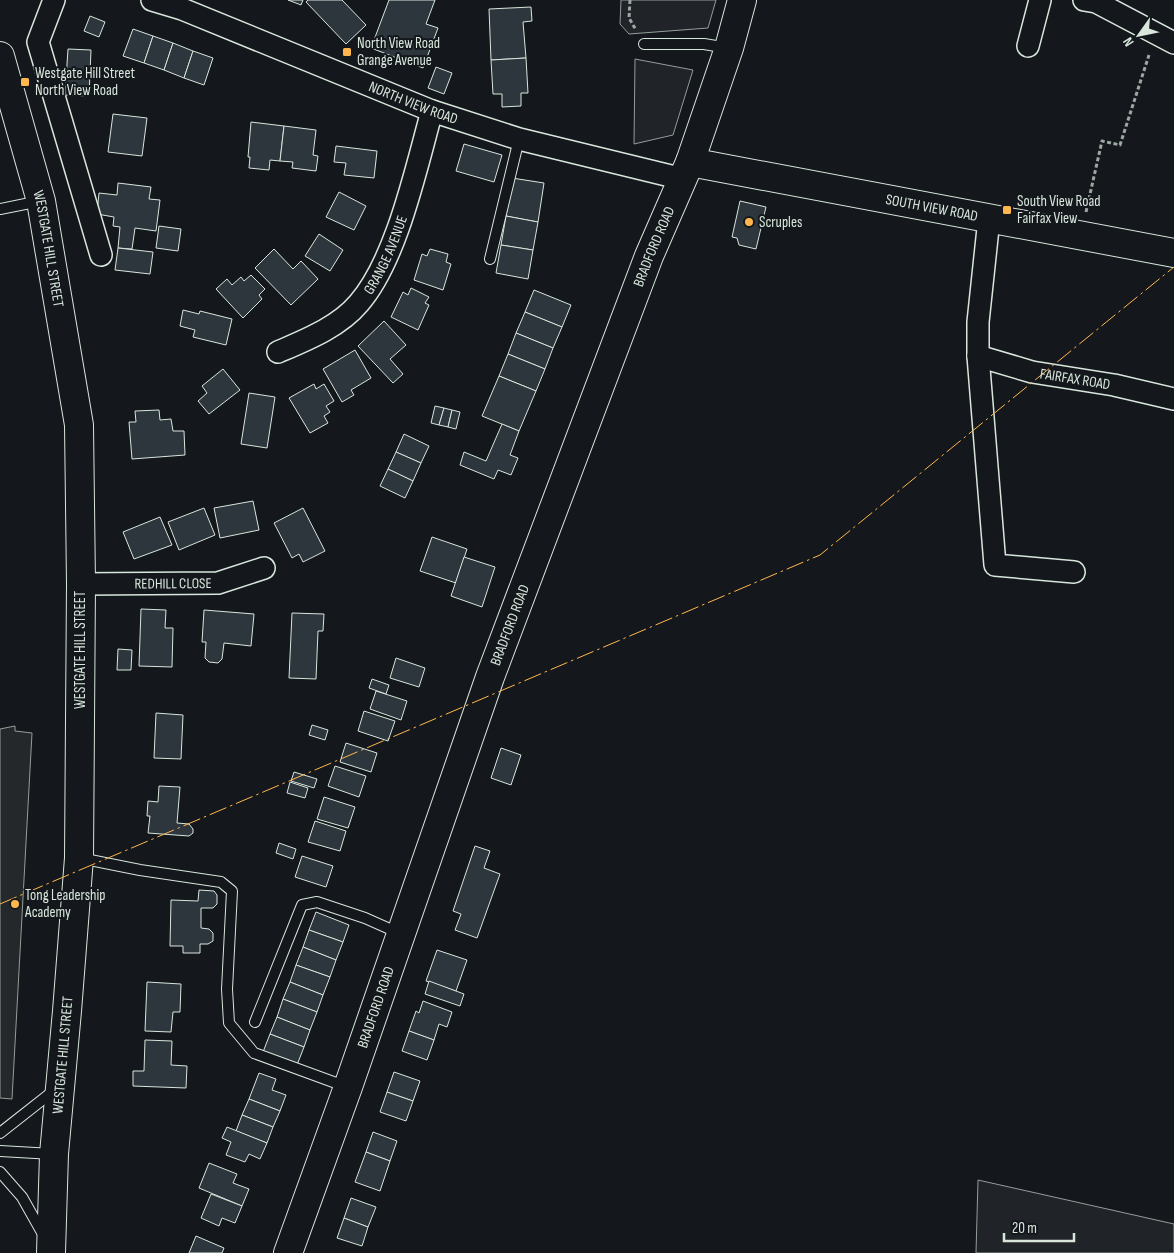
<svg xmlns="http://www.w3.org/2000/svg" width="1174" height="1253" font-family="'Sofia Sans Condensed',sans-serif">
  <style>
    .green { fill: #202428; stroke: #939e99 }
    .parking { fill: #24282b; stroke: #939e99 }
    .building { fill: #2c363c; stroke: #d8e6dc }
    .lines { fill: none; stroke-linecap: round; stroke-linejoin: round }
    .lane-casing { stroke: #d8e6dc; stroke-width: 12 }
    .street-casing { stroke: #d8e6dc; stroke-width: 24 }
    .secondary-casing { stroke: #d8e6dc; stroke-width: 30 }
    .primary-casing { stroke: #d8e6dc; stroke-width: 30 }
    .highway-casing { stroke: #d8e6dc; stroke-width: 30 }
    .path { stroke: #9da8a2; stroke-width: 3; stroke-dasharray: 4 2.5; stroke-linecap: butt }
    .lane { stroke: #14181c; stroke-width: 10 }
    .street { stroke: #14181c; stroke-width: 21 }
    .secondary { stroke: #14181c; stroke-width: 28 }
    .primary { stroke: #14181c; stroke-width: 28 }
    .highway { stroke: #14181c; stroke-width: 28 }
    .power { stroke: #ffb74d; stroke-width: 1; stroke-dasharray: 18 4 2.5 4; stroke-linecap: butt }
    .poi-dot { fill: #ffb74d; stroke: #14181c; stroke-width: 2 }
    .labels { text-anchor: middle; dominant-baseline: central; stroke-width: 4; stroke-linejoin: round; paint-order: stroke }
    .poi-label { font-size: 15px; fill: #d8e6dc; stroke: #14181c; text-anchor: start }
    .street-label { font-size: 15px; fill: #d8e6dc; stroke: #14181c }
  </style>
  <rect width="100%" height="100%" fill="#14181c"/>
  <g class="green">
    <polygon points="621,0 716,0 708,28 629,34 620,24"/>
    <polygon points="635,59 693,70 673,135 634,144"/>
    <polygon points="978,1180 1174,1224 1174,1253 976,1253"/>
  </g>
  <polygon class="parking" points="15,726 15,731 32,733 12,1099 0,1098 0,729"/>
  <g class="building">
    <polygon points="288,0 303,0 301,5"/>
    <polygon points="308,0 342,0 366,25 346,44 306,2"/>
    <polygon points="389,0 435,0 426,24 438,28 423,68 371,48"/>
    <polygon points="531,7 532,21 523,22 526,58 491,60 489,9"/>
    <polygon points="90,16 105,22 99,37 84,31"/>
    <polygon points="133,29 153,36 144,63 123,56"/>
    <polygon points="153,36 173,43 164,70 144,63"/>
    <polygon points="173,43 193,51 184,78 164,70"/>
    <polygon points="68,49 91,50 89,96 65,95"/>
    <polygon points="193,51 213,58 204,85 184,78"/>
    <polygon points="526,58 528,93 521,93 521,106 502,107 502,94 493,94 491,60"/>
    <polygon points="436,67 452,73 444,94 428,88"/>
    <polygon points="113,114 147,118 142,156 108,152"/>
    <polygon points="251,122 284,126 280,161 270,160 269,170 249,168 250,157 248,157"/>
    <polygon points="284,126 316,130 313,155 318,156 316,171 292,168 293,162 280,161"/>
    <polygon points="464,144 502,155 494,182 456,171"/>
    <polygon points="336,146 377,151 374,178 344,175 346,163 334,162"/>
    <polygon points="512,178 544,183 538,222 506,216"/>
    <polygon points="118,183 151,187 149,199 160,200 156,231 135,228 132,249 118,248 120,227 113,226 114,217 97,214 99,193 117,195"/>
    <polygon points="339,192 366,206 354,230 326,217"/>
    <polygon points="740,201 766,207 756,249 739,245 737,238 732,237"/>
    <polygon points="506,216 538,222 533,250 501,245"/>
    <polygon points="159,226 181,229 178,251 156,248"/>
    <polygon points="319,234 343,250 330,271 305,256"/>
    <polygon points="501,245 533,250 528,279 496,273"/>
    <polygon points="118,248 153,252 150,274 115,270"/>
    <polygon points="274,249 293,269 301,261 318,279 291,305 255,268"/>
    <polygon points="430,249 448,254 446,262 451,264 443,290 414,280 422,254 427,256"/>
    <polygon points="251,275 265,289 259,295 262,299 243,318 216,289 227,279 232,285 241,277 244,281"/>
    <polygon points="411,288 429,297 425,303 429,305 418,330 391,317 403,292 408,295"/>
    <polygon points="534,290 571,305 562,327 525,312"/>
    <polygon points="183,310 199,314 200,311 232,319 226,345 193,337 195,330 180,326"/>
    <polygon points="525,312 562,327 553,348 516,333"/>
    <polygon points="384,321 406,345 390,359 403,374 393,383 358,346"/>
    <polygon points="516,333 553,348 545,369 508,354"/>
    <polygon points="355,350 371,378 351,390 354,395 342,402 323,369"/>
    <polygon points="508,354 545,369 536,391 499,376"/>
    <polygon points="223,369 240,390 209,414 198,401 207,393 202,386"/>
    <polygon points="499,376 536,391 519,431 482,416"/>
    <polygon points="314,384 316,389 324,384 334,401 326,406 330,412 324,416 328,423 310,433 289,398"/>
    <polygon points="249,393 275,397 267,448 241,444"/>
    <polygon points="435,406 444,408 439,425 431,423"/>
    <polygon points="444,408 452,410 448,427 439,425"/>
    <polygon points="159,410 160,420 171,419 173,431 184,431 185,455 132,459 129,422 136,422 135,411"/>
    <polygon points="452,410 460,412 456,429 448,427"/>
    <polygon points="502,424 519,431 510,455 518,458 511,475 498,470 494,479 460,465 464,452 486,461"/>
    <polygon points="404,434 429,446 421,463 396,452"/>
    <polygon points="396,452 421,463 413,481 388,469"/>
    <polygon points="388,469 413,481 405,498 380,486"/>
    <polygon points="253,501 259,530 220,538 214,508"/>
    <polygon points="204,508 215,535 179,550 168,522"/>
    <polygon points="303,508 325,551 303,562 299,554 292,558 274,523"/>
    <polygon points="160,517 172,545 134,559 123,532"/>
    <polygon points="432,537 467,549 456,583 420,571"/>
    <polygon points="464,557 495,567 482,607 451,596"/>
    <polygon points="141,609 166,610 165,628 173,628 172,667 139,666"/>
    <polygon points="204,610 254,614 251,646 224,643 222,659 218,663 209,662 205,658 206,642 202,642"/>
    <polygon points="292,613 324,614 323,631 318,631 316,679 289,678"/>
    <polygon points="118,649 132,650 131,670 117,670"/>
    <polygon points="396,658 425,668 419,687 390,678"/>
    <polygon points="372,679 389,685 386,694 369,688"/>
    <polygon points="376,691 407,701 401,720 370,709"/>
    <polygon points="364,711 395,721 388,741 358,731"/>
    <polygon points="156,713 183,715 181,759 154,758"/>
    <polygon points="312,725 328,730 325,740 309,735"/>
    <polygon points="346,743 377,753 371,772 340,762"/>
    <polygon points="501,748 521,755 511,785 491,778"/>
    <polygon points="335,766 366,776 359,797 328,786"/>
    <polygon points="294,772 317,779 314,788 291,781"/>
    <polygon points="290,782 308,788 305,798 287,793"/>
    <polygon points="159,786 180,787 177,823 189,824 193,829 193,833 189,836 148,833 150,816 147,816 148,801 158,802"/>
    <polygon points="324,797 355,807 348,828 317,819"/>
    <polygon points="315,821 346,831 340,851 308,842"/>
    <polygon points="279,843 296,849 293,859 276,853"/>
    <polygon points="475,846 490,851 484,868 500,874 477,938 455,930 461,914 453,911"/>
    <polygon points="302,856 333,866 326,887 295,877"/>
    <polygon points="199,890 214,891 217,895 217,904 213,908 201,908 201,928 209,929 213,933 213,941 208,944 200,944 200,953 183,953 183,946 170,946 171,900 198,901"/>
    <polygon points="316,912 349,925 343,942 309,930"/>
    <polygon points="309,930 343,942 336,960 303,947"/>
    <polygon points="303,947 336,960 330,977 296,965"/>
    <polygon points="437,950 467,960 456,991 426,981"/>
    <polygon points="296,965 330,977 323,995 290,982"/>
    <polygon points="429,981 464,994 460,1006 425,994"/>
    <polygon points="147,982 181,984 180,1012 173,1012 171,1032 145,1031"/>
    <polygon points="290,982 323,995 317,1012 283,999"/>
    <polygon points="283,999 317,1012 310,1030 277,1017"/>
    <polygon points="423,1001 452,1012 447,1027 439,1024 434,1040 409,1031 416,1011 419,1013"/>
    <polygon points="277,1017 310,1030 304,1047 270,1034"/>
    <polygon points="409,1031 434,1040 427,1060 402,1051"/>
    <polygon points="270,1034 304,1047 297,1065 263,1052"/>
    <polygon points="145,1040 172,1041 171,1065 187,1066 186,1088 133,1086 133,1071 144,1071"/>
    <polygon points="394,1072 420,1081 413,1101 387,1092"/>
    <polygon points="259,1073 276,1079 272,1090 286,1095 280,1111 249,1099"/>
    <polygon points="387,1092 413,1101 406,1121 380,1112"/>
    <polygon points="249,1099 280,1111 273,1127 242,1115"/>
    <polygon points="242,1115 273,1127 267,1143 236,1131"/>
    <polygon points="227,1127 267,1143 260,1159 249,1154 245,1162 226,1155 231,1142 222,1138"/>
    <polygon points="373,1132 397,1141 390,1161 366,1152"/>
    <polygon points="366,1152 390,1161 380,1191 355,1182"/>
    <polygon points="209,1163 237,1174 233,1183 249,1189 242,1206 199,1188"/>
    <polygon points="211,1194 242,1206 235,1223 222,1218 219,1226 201,1218"/>
    <polygon points="351,1198 376,1207 368,1227 344,1218"/>
    <polygon points="344,1218 368,1227 362,1246 337,1238"/>
    <polygon points="196,1236 224,1248 222,1253 189,1253"/>
  </g>
  <g class="lines">
    <defs>
      <g id="lane">
        <polyline points="644,44 704,44 728,48"/>
        <polyline points="0,209 40,201"/>
        <polyline points="490,259 519,139"/>
        <polyline points="80,858 140,870 221,882 232,891 227,989 229,1023 254,1053 347,1087"/>
        <polyline points="255,1022 302,905 317,902 365,918 401,934"/>
        <polyline points="0,1133 56,1089"/>
        <polyline points="0,1151 53,1154"/>
        <polyline points="0,1172 22,1197 44,1236"/>
      </g>
      <g id="street">
        <polyline points="54,0 38,42 101,255"/>
        <path id="s1" d="M152,0L182,9L432,111L519,139L683,179"/>
        <polyline points="1084,0 1096,2 1174,43"/>
        <polyline points="1028,46 1040,0"/>
        <polyline points="989,219 978,322 978,356 995,565 1074,572"/>
        <path id="s2" d="M278,352C306,340 339,327 359,303C397,259 416,168 432,111"/>
        <path id="s3" d="M978,356L1032,372L1114,385L1174,399"/>
        <path id="s4" d="M81,584L218,583L264,568"/>
      </g>
      <g id="secondary">
        <path id="s5" d="M690,162L1174,253"/>
      </g>
      <g id="primary">
        <path id="s6" d="M288,1253L348,1087L490,677L649,256L690,162L729,48L742,0"/>
      </g>
      <g id="highway">
        <path id="s7" d="M0,56L41,201L79,425L81,584L79,858L67,1011L54,1154L51,1253"/>
      </g>
    </defs>
    <use href="#lane" class="lane-casing"/>
    <use href="#street" class="street-casing"/>
    <use href="#secondary" class="secondary-casing"/>
    <use href="#primary" class="primary-casing"/>
    <use href="#highway" class="highway-casing"/>
    <g class="path">
      <polyline points="630,0 629,18 636,30"/>
      <polyline points="1086,212 1102,141 1120,145 1149,55"/>
    </g>
    <use href="#lane" class="lane"/>
    <use href="#street" class="street"/>
    <use href="#secondary" class="secondary"/>
    <use href="#primary" class="primary"/>
    <use href="#highway" class="highway"/>
    <polyline class="power" points="0,904 820,555 1174,267"/>
  </g>
  <g class="poi-dot">
    <rect x="342" y="47" width="10" height="10" rx="2.5"/>
    <rect x="20" y="77" width="10" height="10" rx="2.5"/>
    <rect x="1002" y="205" width="10" height="10" rx="2.5"/>
    <circle cx="749" cy="222" r="5"/>
    <circle cx="15" cy="904" r="5"/>
  </g>
  <g class="labels">
    <g class="poi-label">
      <text x="357" y="43">North View Road<tspan x="357" dy="17">Grange Avenue</tspan></text>
      <text x="35" y="73">Westgate Hill Street<tspan x="35" dy="17">North View Road</tspan></text>
      <text x="1017" y="201">South View Road<tspan x="1017" dy="17">Fairfax View</tspan></text>
      <text x="759" y="222">Scruples</text>
      <text x="25" y="895">Tong Leadership<tspan x="25" dy="17">Academy</tspan></text>
    </g>
    <g class="street-label">
      <text stroke="none"><textPath href="#s1" startOffset="281">NORTH VIEW ROAD</textPath></text>
      <text stroke="none"><textPath href="#s5" startOffset="246">SOUTH VIEW ROAD</textPath></text>
      <text stroke="none"><textPath href="#s6" startOffset="1071">BRADFORD ROAD</textPath></text>
      <text stroke="none"><textPath href="#s7" startOffset="199">WESTGATE HILL STREET</textPath></text>
      <text stroke="none"><textPath href="#s2" startOffset="151">GRANGE AVENUE</textPath></text>
      <text stroke="none"><textPath href="#s3" startOffset="100">FAIRFAX ROAD</textPath></text>
      <text stroke="none"><textPath href="#s4" startOffset="92">REDHILL CLOSE</textPath></text>
      <text stroke="none"><textPath href="#s6" startOffset="666">BRADFORD ROAD</textPath></text>
      <text transform="translate(80 650) rotate(-90)">WESTGATE HILL STREET</text>
      <text stroke="none"><textPath href="#s6" startOffset="261">BRADFORD ROAD</textPath></text>
      <text transform="translate(63 1055) rotate(-85)">WESTGATE HILL STREET</text>
    </g>
  </g>
  <g transform="translate(1139 35) rotate(237)" stroke="#14181c" stroke-width="4" paint-order="stroke">
  <path d="M0-4L9 19L0 12L-9 19Z" fill="#d8e6dc"/>
  <text y="-8" font-size="14" font-weight="bold" text-anchor="middle" fill="#d8e6dc">N</text>
  </g>
  <path d="M1004 1233v8h70v-8" fill="none" stroke="#d8e6dc" stroke-width="2.5"/>
  <text x="1012" y="1233" font-size="15" fill="#d8e6dc" stroke="#14181c" stroke-width="4" paint-order="stroke">20 m</text>
</svg>
